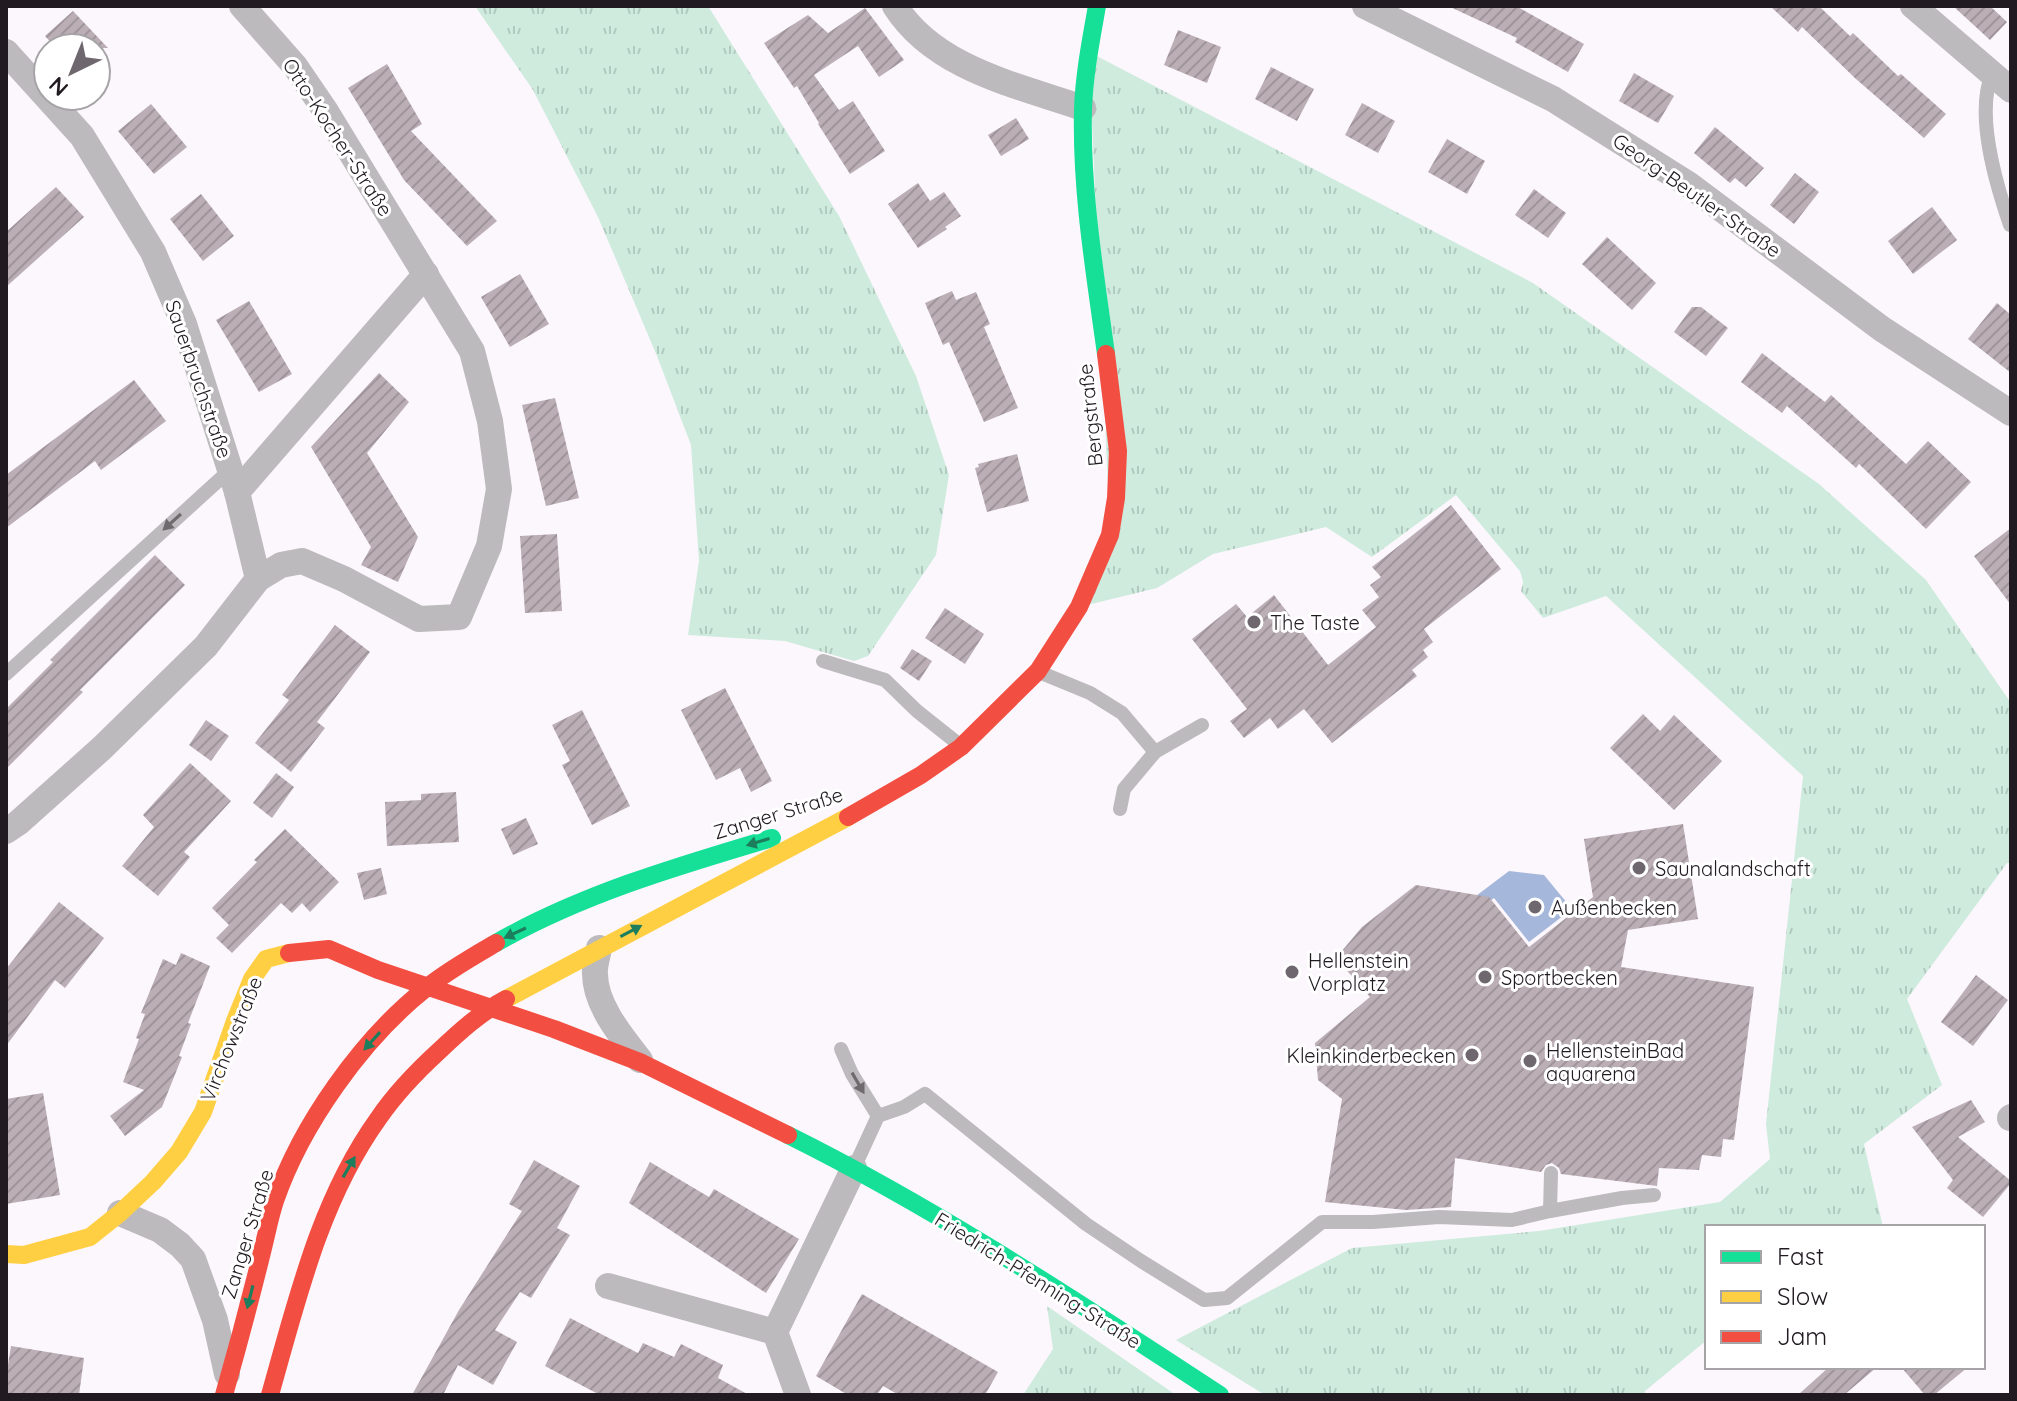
<svg xmlns="http://www.w3.org/2000/svg" width="2017" height="1401" font-family="Quicksand,sans-serif">
  <style>
    .grass { fill: url(#grass-tufts) }
    .water { fill: #a5b7da }
    .building { fill: url(#building-hatch) }
    .lines { fill: none; stroke-linecap: round; stroke-linejoin: round }
    .lane { stroke: #bcbabc; stroke-width: 14 }
    .street { stroke: #bcbabc; stroke-width: 26 }
    .fast { stroke: #16e098; stroke-width: 18 }
    .slow { stroke: #ffcf43; stroke-width: 18 }
    .jam { stroke: #f24e42; stroke-width: 18 }
    .oneway { fill: #6e6a6e }
    .oneway2 { fill: #1c7e5c }
    .poi-dot { fill: #6e686e; stroke: #fff; stroke-width: 3 }
    .labels { text-anchor: middle; dominant-baseline: central; stroke-width: 6; stroke-linejoin: round; paint-order: stroke }
    .street-label { font-size: 20px; fill: #211b21; stroke: #fff }
    .poi-label { font-size: 20px; fill: #211b21; stroke: #fff; text-anchor: start }
  </style>
  <defs>
    <pattern id="grass-tufts" width="24" height="20" patternUnits="userSpaceOnUse" patternTransform="scale(2)"><rect width="24" height="20" fill="#ceebde"/><path d="M3 7l-1-3M5 7V3M7 7l1-3M15 17l-1-3M17 17v-4M19 17l1-3" fill="none" stroke="#b1c9be"/></pattern>
    <pattern id="building-hatch" width="6" height="6" patternUnits="userSpaceOnUse" patternTransform="scale(2)"><rect width="6" height="6" fill="#bbaeb5"/><path d="M-1 1l2-2M0 6l6-6M5 7l2-2" fill="none" stroke="#a0959b"/></pattern>
  </defs>
  <rect width="100%" height="100%" fill="#fcf7fc"/>
  <g class="grass">
    <polygon points="475,6 708,6 839,216 916,376 949,475 936,555 868,656 854,661 785,641 688,635 699,561 691,445 657,356 598,217 533,90"/>
    <polygon points="1089,52 1533,283 1819,484 1926,580 2011,703 2011,863 2007,863 1907,999 1942,1085 1864,1144 1883,1227 1707,1227 1707,1340 1645,1391 1644,1395 1265,1395 1176,1340 1352,1248 1539,1231 1720,1202 1770,1159 1766,1124 1803,776 1606,596 1543,618 1521,591 1523,582 1520,571 1456,495 1372,557 1326,527 1213,554 1157,588 1079,607 1110,535"/>
    <polygon points="1047,1306 1176,1395 1023,1395 1053,1349"/>
  </g>
  <polygon class="water" points="1509,871 1544,875 1572,909 1529,942 1494,898 1471,915 1464,905"/>
  <g class="building">
    <polygon points="1448,6 1516,6 1584,44 1568,72 1515,42 1517,38"/>
    <polygon points="1770,6 1822,6 1821,8 1850,36 1853,33 1898,76 1901,74 1946,114 1924,138 1856,79 1802,27 1798,32"/>
    <polygon points="1953,6 1990,6 2007,22 1990,40"/>
    <polygon points="865,8 904,60 879,77 858,46 814,75 839,110 853,101 885,151 850,174 818,124 819,123 797,86 794,88 764,43 808,15 828,33"/>
    <polygon points="73,11 108,48 56,48 45,36"/>
    <polygon points="1178,30 1221,47 1207,83 1164,65"/>
    <polygon points="387,64 422,124 411,131 497,221 467,246 404,180 348,88"/>
    <polygon points="1271,67 1314,89 1297,121 1255,99"/>
    <polygon points="1634,73 1674,96 1658,123 1619,101"/>
    <polygon points="1362,103 1395,121 1378,153 1345,135"/>
    <polygon points="151,104 187,147 154,174 118,131"/>
    <polygon points="1016,118 1029,139 1001,156 988,135"/>
    <polygon points="1715,127 1764,168 1746,187 1735,178 1730,183 1694,153"/>
    <polygon points="1447,139 1485,161 1467,194 1428,172"/>
    <polygon points="1795,173 1819,192 1794,224 1770,205"/>
    <polygon points="918,183 930,201 944,192 961,216 945,227 947,229 918,248 888,204"/>
    <polygon points="56,187 84,217 6,287 6,232"/>
    <polygon points="1534,189 1566,213 1548,238 1515,215"/>
    <polygon points="201,194 234,236 203,261 170,219"/>
    <polygon points="1932,207 1957,240 1913,274 1888,241"/>
    <polygon points="1607,237 1656,283 1632,310 1582,264"/>
    <polygon points="520,274 549,324 510,347 481,297"/>
    <polygon points="952,291 956,300 976,292 990,324 984,327 1018,408 984,422 949,342 943,345 925,303"/>
    <polygon points="249,301 292,374 259,392 216,320"/>
    <polygon points="1997,303 2011,315 2011,373 1968,339"/>
    <polygon points="1692,307 1701,307 1728,328 1706,356 1674,332"/>
    <polygon points="1762,353 1825,402 1831,395 1906,464 1928,441 1971,482 1926,529 1859,464 1856,468 1787,406 1782,413 1741,382"/>
    <polygon points="379,373 409,402 367,453 418,537 398,582 361,565 371,547 311,447"/>
    <polygon points="134,380 166,421 101,470 95,461 6,528 6,475"/>
    <polygon points="555,398 579,498 546,506 522,405"/>
    <polygon points="1017,454 1029,501 987,512 975,468 979,467 978,464"/>
    <polygon points="1451,505 1501,569 1424,629 1433,642 1423,650 1428,657 1412,670 1417,676 1332,743 1304,709 1278,729 1270,718 1244,738 1230,721 1247,709 1192,639 1236,604 1247,617 1274,595 1328,665 1376,627 1362,610 1379,597 1370,585 1381,577 1372,567"/>
    <polygon points="2011,528 2011,605 1974,556"/>
    <polygon points="557,534 562,611 525,613 520,536"/>
    <polygon points="155,555 185,585 80,690 83,692 6,769 6,709 53,662 50,660"/>
    <polygon points="945,608 984,634 965,664 925,638"/>
    <polygon points="335,625 370,652 317,722 325,728 291,772 255,743 289,700 282,695"/>
    <polygon points="912,649 932,661 919,681 900,668"/>
    <polygon points="725,688 772,781 751,792 740,768 716,780 681,710"/>
    <polygon points="582,710 630,806 592,825 562,765 570,761 552,725"/>
    <polygon points="1643,714 1660,731 1674,715 1722,761 1674,810 1610,748"/>
    <polygon points="206,720 229,736 211,761 189,745"/>
    <polygon points="190,763 231,801 184,852 190,857 158,896 122,866 154,827 143,815"/>
    <polygon points="276,773 294,787 272,818 253,803"/>
    <polygon points="456,792 459,842 387,846 385,802 421,800 421,794"/>
    <polygon points="526,818 538,844 513,855 501,829"/>
    <polygon points="1683,824 1698,919 1628,930 1621,967 1754,987 1734,1140 1723,1139 1721,1157 1702,1155 1699,1170 1659,1168 1657,1186 1561,1174 1559,1168 1552,1163 1546,1165 1541,1172 1455,1158 1451,1207 1406,1210 1325,1202 1342,1099 1318,1080 1315,1043 1370,997 1336,958 1362,927 1416,885 1489,897 1529,947 1593,897 1584,839"/>
    <polygon points="285,829 339,882 310,912 302,903 292,913 281,903 232,953 216,938 229,925 212,908 257,862 254,860"/>
    <polygon points="381,868 387,894 364,900 357,873"/>
    <polygon points="59,902 104,938 65,988 55,980 6,1046 6,969"/>
    <polygon points="181,953 210,966 188,1023 191,1024 179,1056 182,1057 162,1107 125,1136 110,1116 144,1090 123,1082 139,1039 136,1038 145,1014 141,1013 163,959 176,965"/>
    <polygon points="1976,975 2008,1000 1973,1046 1941,1022"/>
    <polygon points="43,1093 60,1195 6,1204 6,1099"/>
    <polygon points="1971,1100 1985,1122 1958,1137 2011,1181 2011,1183 1983,1217 1947,1188 1953,1180 1912,1127"/>
    <polygon points="534,1160 580,1186 557,1228 570,1235 531,1298 520,1292 495,1330 517,1342 493,1385 458,1365 443,1395 412,1395 459,1310 522,1211 509,1204"/>
    <polygon points="650,1162 709,1197 714,1189 799,1239 766,1293 629,1203"/>
    <polygon points="862,1294 998,1372 985,1395 899,1395 883,1386 877,1395 848,1395 816,1376"/>
    <polygon points="570,1318 638,1353 643,1343 674,1357 681,1344 723,1365 718,1378 749,1395 600,1395 545,1366"/>
    <polygon points="11,1346 84,1358 79,1395 6,1395 6,1377"/>
    <polygon points="1829,1367 1877,1367 1844,1395 1798,1395"/>
    <polygon points="1901,1367 1968,1367 1934,1395 1925,1395"/>
  </g>
  <g class="lines">
    <g class="lane">
      <path d="M1992,74C1975,115 1996,184 2010,225"/>
      <polyline points="823,661 885,680 917,711 961,746"/>
      <polyline points="1039,672 1090,693 1122,713 1155,752"/>
      <polyline points="6,674 230,470"/>
      <polyline points="1120,809 1124,789 1155,752 1202,725"/>
      <polyline points="841,1049 852,1074 878,1116"/>
      <polyline points="854,1168 878,1116 904,1107 925,1094 1086,1224 1141,1261 1204,1300 1227,1298 1322,1222 1373,1222 1439,1217 1512,1220 1550,1211 1622,1198 1654,1195"/>
      <polyline points="1550,1211 1551,1173"/>
    </g>
    <g class="street">
      <polyline points="242,6 295,66 325,110 472,351 490,421 499,489 489,546 459,617 419,619 344,579 302,561 281,565 258,579"/>
      <path d="M895,6C935,69 1017,85 1083,108"/>
      <polyline points="1365,6 1553,99 1688,184 1882,329 2011,413"/>
      <polyline points="1913,6 2011,90"/>
      <polyline points="6,52 82,136 153,252 184,324 237,492 258,579 206,646 102,748 18,823 6,831"/>
      <polyline points="237,492 426,274"/>
      <path d="M599,948C598,956 594,966 595,974C595,1005 622,1037 640,1060"/>
      <polyline points="2010,1118 2011,1117"/>
      <polyline points="120,1213 160,1230 180,1245 193,1259 215,1320 227,1374"/>
      <polyline points="608,1286 775,1332"/>
      <polyline points="798,1395 775,1332 854,1168"/>
    </g>
    <g class="fast">
      <path d="M1097,6C1091,40 1084,75 1083,110C1081,192 1095,273 1106,354"/>
      <path d="M496,943C582,894 678,866 772,838"/>
      <path d="M788,1135C939,1210 1079,1303 1220,1395"/>
    </g>
    <g class="slow">
      <polyline points="506,999 848,817"/>
      <polyline points="6,1254 24,1255 90,1237 120,1213 153,1182 179,1152 203,1112 235,1021 252,979 266,959 289,953"/>
    </g>
    <g class="jam">
      <polyline points="848,817 921,775 961,747 1038,671 1079,607 1110,535 1116,498 1118,451 1106,354"/>
      <polyline points="289,953 329,949 378,970 554,1029 642,1063 788,1135"/>
      <path d="M224,1395C238,1346 251,1297 263,1248C267,1232 270,1216 275,1201C301,1125 362,1039 425,989C447,971 472,957 496,943"/>
      <path d="M270,1395C297,1300 320,1200 378,1119C395,1094 416,1072 439,1051C459,1032 481,1012 506,999"/>
    </g>
  </g>
  <defs><path id="oneway-solid" d="M-6-.8H1V-3.2L6.5 0L1 3.2V.8H-6Z" transform="scale(2)"/></defs>
  <g class="oneway">
    <use href="#oneway-solid" transform="translate(172 522) rotate(138)"/>
    <use href="#oneway-solid" transform="translate(858 1083) rotate(60)"/>
  </g>
  <g class="oneway2">
    <use href="#oneway-solid" transform="translate(758 842) rotate(163)"/>
    <use href="#oneway-solid" transform="translate(631 931) rotate(-28)"/>
    <use href="#oneway-solid" transform="translate(515 933) rotate(155)"/>
    <use href="#oneway-solid" transform="translate(372 1041) rotate(132)"/>
    <use href="#oneway-solid" transform="translate(349 1167) rotate(-60)"/>
    <use href="#oneway-solid" transform="translate(250 1297) rotate(104)"/>
  </g>
  <g class="poi-dot">
    <circle cx="1254" cy="622" r="8"/>
    <circle cx="1639" cy="868" r="8"/>
    <circle cx="1535" cy="907" r="8"/>
    <circle cx="1292" cy="972" r="8"/>
    <circle cx="1485" cy="977" r="8"/>
    <circle cx="1472" cy="1055" r="8"/>
    <circle cx="1530" cy="1061" r="8"/>
  </g>
  <g class="labels">
    <g class="street-label">
      <text transform="translate(338 137) rotate(57)">Otto-Kocher-Straße</text>
      <text transform="translate(1697 195) rotate(35)">Georg-Beutler-Straße</text>
      <text transform="translate(199 379) rotate(71)">Sauerbruchstraße</text>
      <text transform="translate(1090 415) rotate(-96)">Bergstraße</text>
      <text transform="translate(778 813) rotate(-17)">Zanger Straße</text>
      <text transform="translate(231 1039) rotate(-68)">Virchowstraße</text>
      <text transform="translate(247 1234) rotate(-73)">Zanger Straße</text>
      <text transform="translate(1038 1280) rotate(32)">Friedrich-Pfenning-Straße</text>
    </g>
    <g class="poi-label">
      <text x="1270" y="622">The Taste</text>
      <text x="1655" y="868">Saunalandschaft</text>
      <text x="1551" y="907">Außenbecken</text>
      <text x="1308" y="960">Hellenstein<tspan x="1308" dy="23">Vorplatz</tspan></text>
      <text x="1501" y="977">Sportbecken</text>
      <text x="1546" y="1050">HellensteinBad<tspan x="1546" dy="23">aquarena</tspan></text>
      <text x="1456" y="1055" text-anchor="end">Kleinkinderbecken</text>
    </g>
  </g>
  <rect width="2017" height="1401" fill="none" stroke="#211b21" stroke-width="16"/>
  <rect x="1705" y="1225" width="280" height="144" fill="#ffffff" stroke="#a6a4a6" stroke-width="2"/>
  <rect x="1721" y="1251" width="40" height="12" fill="#16e098" stroke="#a6a4a6" stroke-width="2"/>
  <text x="1777" y="1265" font-size="24" fill="#211b21">Fast</text>
  <rect x="1721" y="1291" width="40" height="12" fill="#ffcf43" stroke="#a6a4a6" stroke-width="2"/>
  <text x="1777" y="1305" font-size="24" fill="#211b21">Slow</text>
  <rect x="1721" y="1331" width="40" height="12" fill="#f24e42" stroke="#a6a4a6" stroke-width="2"/>
  <text x="1777" y="1345" font-size="24" fill="#211b21">Jam</text>
  <g transform="translate(72 72) rotate(223)"><circle r="38" fill="#ffffff" stroke="#a6a4a6" stroke-width="2"/>
  <path d="M0-6L14 30L0 20L-14 30Z" fill="#6e686e"/>
  <text y="-12" font-size="22" font-weight="bold" text-anchor="middle" fill="#211b21">N</text>
  </g>
</svg>
